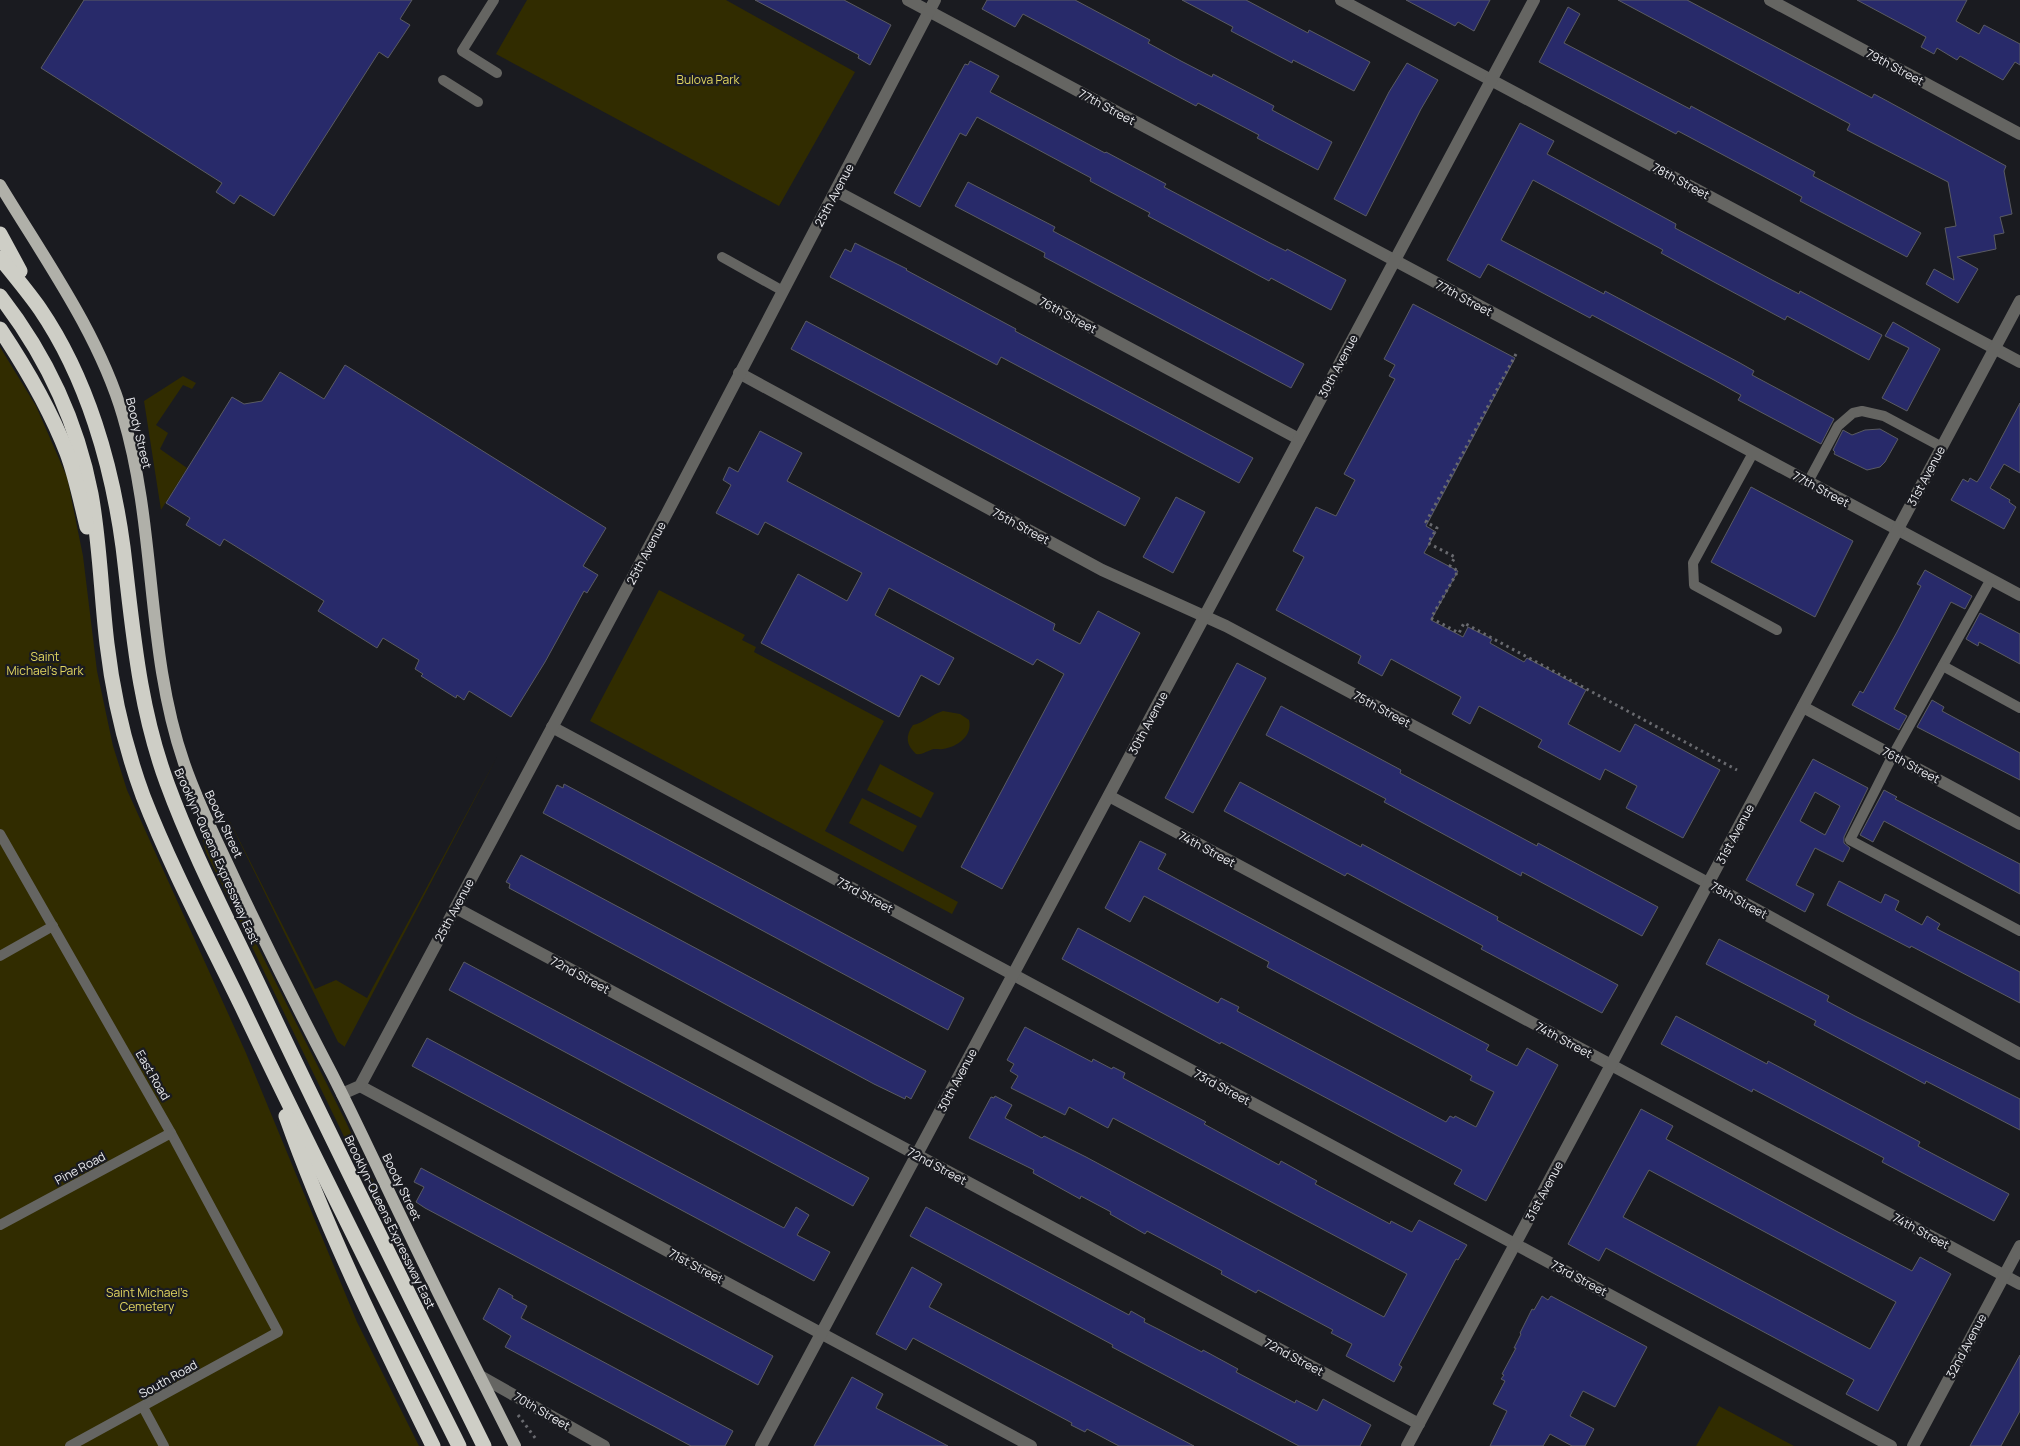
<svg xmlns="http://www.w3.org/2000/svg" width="2020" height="1446" font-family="Manrope,sans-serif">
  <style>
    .green { fill: #312c00 }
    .building { fill: #282a6a; stroke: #5a5b62; fill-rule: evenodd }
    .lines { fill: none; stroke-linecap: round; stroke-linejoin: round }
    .path { stroke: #696a6f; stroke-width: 3; stroke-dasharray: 2.5 4; stroke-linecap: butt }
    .service { stroke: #656562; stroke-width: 10 }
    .minor { stroke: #656562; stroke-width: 12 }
    .primary { stroke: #b0b0a9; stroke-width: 12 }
    .motorway { stroke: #cecec6; stroke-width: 15 }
    .labels { text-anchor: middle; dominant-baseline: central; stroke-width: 4.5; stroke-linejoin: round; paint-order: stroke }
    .street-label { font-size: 12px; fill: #ecedf1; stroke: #1a1b20 }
    .park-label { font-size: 12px; fill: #e1d560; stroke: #1a1b20 }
  </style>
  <rect width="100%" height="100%" fill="#1a1b20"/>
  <g class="green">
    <polygon points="527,0 726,0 855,72 779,206 496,54"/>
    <polygon points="0,347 36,406 67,477 83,556 97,671 113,746 127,790 246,1053 357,1322 419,1446 0,1446"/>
    <polygon points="183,376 196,383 192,389 183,385 156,425 168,433 160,449 187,468 161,510 144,401"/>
    <polygon points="659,590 745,635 742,640 756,647 754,652 884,721 825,831 958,902 952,914 590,721"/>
    <path d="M943,711L960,714L969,720C973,736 957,747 943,749C939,750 934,748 931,750C924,752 923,755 916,754C906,745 905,736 913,725C924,723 930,715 943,711Z"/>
    <polygon points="497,757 345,1046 345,1047 338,1042 222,806 315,989 336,980 367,998"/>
    <polygon points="880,764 934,793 921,818 867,790"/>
    <polygon points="862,798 917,826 903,852 849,823"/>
    <polygon points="202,836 346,1122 389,1216 390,1224 353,1155 206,852"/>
    <polygon points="1719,1406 1794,1446 1696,1446"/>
  </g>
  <g class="building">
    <polygon points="84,0 412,0 400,19 410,25 388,58 379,52 274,216 240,195 234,204 216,192 222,183 41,68"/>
    <polygon points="755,0 844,0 891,25 870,65 858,58 859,55"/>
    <polygon points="987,0 1075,0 1150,40 1148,43 1181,61 1212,77 1213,74 1274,106 1272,110 1332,142 1318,170 1257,138 1259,135 1198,103 1196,106 1023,14 1015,27 982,9"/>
    <polygon points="1182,0 1246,0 1308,33 1309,30 1370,62 1354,91 1293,60 1292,63 1231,31 1233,27"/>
    <polygon points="1406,0 1490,0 1474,31 1458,22 1455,26"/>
    <polygon points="1618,0 1687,0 1872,98 1874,94 1889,102 2006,166 2004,171 2012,214 2000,217 2004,233 1994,235 1996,249 1957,257 1978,269 1958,303 1926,284 1934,269 1954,280 1945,228 1956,226 1948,182 1847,130 1850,124"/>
    <polygon points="1857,0 1967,0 1956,21 1979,34 1984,25 2020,44 2020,65 2015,62 2003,80 1960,56 1957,60 1937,48 1934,54 1921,47 1926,37"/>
    <polygon points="1568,7 1580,14 1564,43 1690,109 1691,106 1815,172 1813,176 1921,233 1907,257 1800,201 1802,197 1761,175 1678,131 1676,134 1539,62"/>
    <polygon points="970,61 999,76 990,92 1105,153 1106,152 1166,184 1164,187 1270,243 1286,251 1287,249 1346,280 1331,310 1271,278 1269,281 1148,216 1150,213 1090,181 1091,178 977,117 966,136 960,133 920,207 894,193 965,64 968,65"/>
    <polygon points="1407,63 1438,80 1421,109 1366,216 1334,199 1389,92"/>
    <polygon points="1520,123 1554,141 1547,154 1676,224 1675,228 1774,281 1799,294 1800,291 1882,335 1869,360 1787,316 1785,320 1714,282 1661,253 1663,250 1533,180 1501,240 1604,294 1605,291 1740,363 1754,371 1752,375 1834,419 1821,444 1738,400 1741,395 1714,380 1592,315 1590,318 1488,264 1480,278 1447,260"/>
    <polygon points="968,182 1055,227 1053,231 1304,364 1291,388 1044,257 1045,253 955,206"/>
    <polygon points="855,243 907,269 906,270 1016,329 1015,331 1253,458 1239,483 1001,357 997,365 830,277 845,249 851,252"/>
    <polygon points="1413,304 1515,358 1426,526 1436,532 1424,553 1458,571 1431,620 1463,637 1468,627 1492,639 1490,643 1524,662 1527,658 1586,690 1568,724 1620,752 1635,724 1720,770 1683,838 1626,808 1637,786 1605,769 1600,780 1538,747 1542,740 1479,706 1470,724 1452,714 1461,697 1391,659 1382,676 1358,663 1361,656 1276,610 1304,557 1293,551 1316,507 1336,516 1355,480 1344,474 1395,379 1389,376 1395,365 1384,359"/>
    <polygon points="806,321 1140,498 1125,526 791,349"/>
    <polygon points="1893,322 1940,349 1907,411 1882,398 1909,348 1885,336"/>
    <polygon points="345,365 606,528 583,566 598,575 587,593 584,591 545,662 511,717 469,691 464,700 457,695 456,698 421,676 423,674 415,669 419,660 383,638 377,648 318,611 324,601 224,539 220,546 186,525 190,518 166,503 232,397 244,404 262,401 280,372 324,399"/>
    <polygon points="2020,403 2020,473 2004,464 1990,488 2010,500 2009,502 2016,507 2004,529 1951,500 1963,479 1968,482 1970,478 1977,482 1981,476"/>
    <polygon points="1880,429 1898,439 1885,462 1880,467 1867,470 1834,454 1835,452 1833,450 1843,430 1852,435 1865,430"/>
    <polygon points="760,431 802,453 787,481 1055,624 1053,630 1080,644 1098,611 1140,633 1002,889 961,867 1064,674 1037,659 1033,665 889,588 875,615 954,658 939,685 921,675 899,717 761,643 798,574 847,601 862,573 765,522 758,535 716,513 731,485 723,480 729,467 738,472"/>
    <polygon points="1751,487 1853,541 1815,617 1711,562"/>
    <polygon points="1176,497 1205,512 1173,573 1143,557"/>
    <polygon points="1925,570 1972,596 1965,609 1951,602 1894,709 1907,716 1899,730 1852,705 1860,691 1863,693 1897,632 1921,586 1917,584"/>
    <polygon points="1980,613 2020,634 2020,664 1979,642 1978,646 1966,639"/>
    <polygon points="1237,663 1266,678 1193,813 1165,798"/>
    <polygon points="1932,700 1944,707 1942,711 2020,753 2020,780 1917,727"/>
    <polygon points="1281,706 1401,770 1400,773 1415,781 1537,846 1538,843 1658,907 1642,936 1522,872 1521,876 1410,816 1384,802 1386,799 1266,735"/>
    <path d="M1813,759L1868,788L1844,837V843L1850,848L1843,862L1815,848L1796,885L1814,894L1805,912L1746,880ZM1815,792L1840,806L1825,835L1800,821Z"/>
    <polygon points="1240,782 1361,847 1362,844 1468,901 1498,917 1497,920 1618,985 1602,1013 1481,949 1483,946 1347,873 1345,876 1224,811"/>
    <polygon points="564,784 964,998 948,1030 543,813 557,785 563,788"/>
    <polygon points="1884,790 1897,797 1895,799 2020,864 2020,894 1884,821 1873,842 1860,835"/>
    <polygon points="1140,841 1166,854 1158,869 1489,1045 1486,1050 1517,1066 1527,1048 1558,1065 1486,1201 1454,1184 1462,1170 1221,1042 1220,1044 1062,959 1078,928 1218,1003 1221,998 1239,1007 1237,1011 1446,1122 1450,1116 1454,1118 1455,1116 1476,1127 1494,1092 1470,1080 1472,1076 1267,967 1269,962 1144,896 1130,922 1105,908"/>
    <polygon points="521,855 926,1071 911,1099 906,1096 905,1099 874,1084 509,888 510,884 506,882"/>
    <polygon points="1839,881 1881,903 1885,894 1899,901 1895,910 1922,925 1927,916 1940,924 1937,929 2020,972 2020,1003 1911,946 1910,948 1827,905"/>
    <polygon points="1719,939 1829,996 1827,1001 1855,1016 2020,1099 2020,1130 1926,1081 1925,1084 1814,1025 1816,1021 1706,964"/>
    <polygon points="464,962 869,1178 853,1206 449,990"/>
    <polygon points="1676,1016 1767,1064 1768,1061 1920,1142 1918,1146 2009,1194 1994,1221 1882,1162 1884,1158 1753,1089 1752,1092 1661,1044"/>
    <polygon points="1025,1027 1092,1062 1093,1059 1112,1069 1113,1067 1125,1073 1123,1078 1206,1122 1204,1124 1279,1165 1281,1161 1317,1181 1315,1184 1390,1224 1391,1221 1412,1232 1419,1220 1467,1245 1458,1260 1456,1259 1399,1365 1402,1367 1394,1382 1346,1356 1352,1344 1331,1333 1333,1330 1258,1290 1256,1293 1221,1274 1222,1271 1147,1231 1145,1234 1110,1214 1111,1212 1081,1196 1080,1199 1033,1173 1034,1170 969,1138 991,1097 994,1098 995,1096 1012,1105 1005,1118 1042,1138 1044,1136 1086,1157 1384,1317 1407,1274 1113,1118 1108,1128 1069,1107 1065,1115 1011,1088 1018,1076 1010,1071 1014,1064 1007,1060"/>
    <polygon points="427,1038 784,1228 796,1207 809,1215 797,1235 830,1252 814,1281 412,1066"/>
    <path d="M1641,1109L1673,1126L1666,1139L1836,1231L1912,1271L1920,1257L1951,1274L1878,1411L1846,1394L1854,1380L1606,1248L1599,1261L1568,1244ZM1649,1170L1896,1302L1870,1349L1623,1217Z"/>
    <polygon points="421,1168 773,1356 758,1385 425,1208 416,1202 424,1187 414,1182"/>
    <polygon points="926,1207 1129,1315 1131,1311 1145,1319 1144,1322 1158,1329 1202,1352 1203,1350 1238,1369 1236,1372 1295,1403 1296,1400 1317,1411 1323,1399 1371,1425 1360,1446 1299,1446 1112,1347 1113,1345 910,1236"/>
    <polygon points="912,1267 942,1284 929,1307 1194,1446 1119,1446 1087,1429 1085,1432 1071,1425 1072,1423 913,1338 906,1350 876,1334"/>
    <polygon points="499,1288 513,1296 512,1298 527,1306 521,1318 733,1431 725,1446 691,1446 505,1347 511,1336 483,1319"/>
    <polygon points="1542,1296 1548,1300 1551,1296 1647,1347 1615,1407 1583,1391 1570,1416 1594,1429 1585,1446 1572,1446 1550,1434 1543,1446 1490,1446 1507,1411 1493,1404 1505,1381 1501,1379 1504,1375 1502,1374 1516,1348 1514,1348 1521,1334 1520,1333 1532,1309 1534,1310"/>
    <polygon points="2020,1355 2020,1411 2001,1446 1970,1446"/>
    <polygon points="852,1377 883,1394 876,1408 948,1446 814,1446"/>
  </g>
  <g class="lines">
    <g class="path">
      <polyline points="1516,354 1426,522 1437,528 1428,543 1455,557 1450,566 1458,571 1431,618 1459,633 1464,623 1737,770"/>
      <polyline points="518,1415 536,1439"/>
    </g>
    <g class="service">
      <polyline points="494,0 462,51 497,73"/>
      <polyline points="443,80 478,102"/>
      <polyline points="722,257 783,291"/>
      <polyline points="1753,453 1693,563 1694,585 1777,630"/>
      <polyline points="1808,482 1838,426 1853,413 1862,411 1884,416 1942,447"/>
      <polyline points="1991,579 1893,755 1850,840 2020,931"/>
      <polyline points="1943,666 2020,708"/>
      <polyline points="0,834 171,1133 278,1332 70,1446"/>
      <polyline points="0,956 53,926"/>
      <polyline points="0,1225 171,1133"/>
      <polyline points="143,1407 164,1446"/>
    </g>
    <g class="minor">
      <polyline points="908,0 2020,595"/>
      <polyline points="1341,0 2020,362"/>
      <polyline points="1770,0 2020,134"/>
      <polyline points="836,191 1299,439"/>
      <polyline points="739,373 1102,570 1226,626 1708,883 2020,1054"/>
      <polyline points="1803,707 2020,824"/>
      <polyline points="552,727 1891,1446"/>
      <polyline points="1109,796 2020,1284"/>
      <polyline points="456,908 1419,1424"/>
      <polyline points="360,1086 1031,1446"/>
      <polyline points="342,1094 360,1086 666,515 935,0"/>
      <polyline points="480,1376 604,1446"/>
      <polyline points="761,1446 1534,0"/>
      <polyline points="1407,1446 2020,301"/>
      <polyline points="1913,1446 2020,1246"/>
    </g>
    <path class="primary" d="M0,185C44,258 99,334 123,416C157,529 145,650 184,763C198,804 218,843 236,882C267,947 299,1011 332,1074C358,1125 382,1178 407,1229C442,1302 479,1374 515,1446"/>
    <g class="motorway">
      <polyline points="0,234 20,271"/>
      <path d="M0,258C13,274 28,292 40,309C87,378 112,465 123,547C133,629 138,704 167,783C193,854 229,922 261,990C333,1143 409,1294 484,1446"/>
      <path d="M0,296C45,354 77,421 91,494C100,543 101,594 107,644C113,695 125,747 143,796C171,868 208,937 242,1007C312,1154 386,1300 459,1446"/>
      <path d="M0,329C26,368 50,409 67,453C76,477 81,503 87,527"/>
      <path d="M286,1116C326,1229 380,1338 433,1446"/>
    </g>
  </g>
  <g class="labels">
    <g class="street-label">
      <text transform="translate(1895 67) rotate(28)">79th Street</text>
      <text transform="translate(1107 107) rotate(28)">77th Street</text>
      <text transform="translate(1681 181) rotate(28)">78th Street</text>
      <text transform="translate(834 195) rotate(-62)">25th Avenue</text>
      <text transform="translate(1464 298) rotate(28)">77th Street</text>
      <text transform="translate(1068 315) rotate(28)">76th Street</text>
      <text transform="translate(1338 366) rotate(-62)">30th Avenue</text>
      <text transform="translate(139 433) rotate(76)">Boody Street</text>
      <text transform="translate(1926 476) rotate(-62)">31st Avenue</text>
      <text transform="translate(1821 489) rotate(28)">77th Street</text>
      <text transform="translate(1021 526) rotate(28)">75th Street</text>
      <text transform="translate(646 553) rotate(-62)">25th Avenue</text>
      <text transform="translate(1382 709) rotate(28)">75th Street</text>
      <text transform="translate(1148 723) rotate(-62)">30th Avenue</text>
      <text transform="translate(1911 765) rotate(28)">76th Street</text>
      <text transform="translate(224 824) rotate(65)">Boody Street</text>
      <text transform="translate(1735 834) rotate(-62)">31st Avenue</text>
      <text transform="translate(1207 849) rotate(28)">74th Street</text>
      <text transform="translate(217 856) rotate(66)">Brooklyn-Queens Expressway East</text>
      <text transform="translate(865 895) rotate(28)">73rd Street</text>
      <text transform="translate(1739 900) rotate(29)">75th Street</text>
      <text transform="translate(454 910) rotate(-62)">25th Avenue</text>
      <text transform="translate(580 975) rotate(28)">72nd Street</text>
      <text transform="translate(1564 1040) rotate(28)">74th Street</text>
      <text transform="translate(153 1075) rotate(60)">East Road</text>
      <text transform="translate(957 1080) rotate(-62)">30th Avenue</text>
      <text transform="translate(1222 1087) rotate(28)">73rd Street</text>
      <text transform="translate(937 1166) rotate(28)">72nd Street</text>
      <text transform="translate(80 1168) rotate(-28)">Pine Road</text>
      <text transform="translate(402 1187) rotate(64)">Boody Street</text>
      <text transform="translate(1544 1191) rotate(-62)">31st Avenue</text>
      <text transform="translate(390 1222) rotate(64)">Brooklyn-Queens Expressway East</text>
      <text transform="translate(1921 1231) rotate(28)">74th Street</text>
      <text transform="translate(696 1266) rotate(28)">71st Street</text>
      <text transform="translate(1579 1278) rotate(28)">73rd Street</text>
      <text transform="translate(1966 1346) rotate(-62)">32nd Avenue</text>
      <text transform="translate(1294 1357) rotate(28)">72nd Street</text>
      <text transform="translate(168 1379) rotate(-29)">South Road</text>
      <text transform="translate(542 1411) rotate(30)">70th Street</text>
    </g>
    <g class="park-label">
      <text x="708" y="79">Bulova Park</text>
      <text x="45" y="656">Saint<tspan x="45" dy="14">Michael's Park</tspan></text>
      <text x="147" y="1292">Saint Michael’s<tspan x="147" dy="14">Cemetery</tspan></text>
    </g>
  </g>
</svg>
